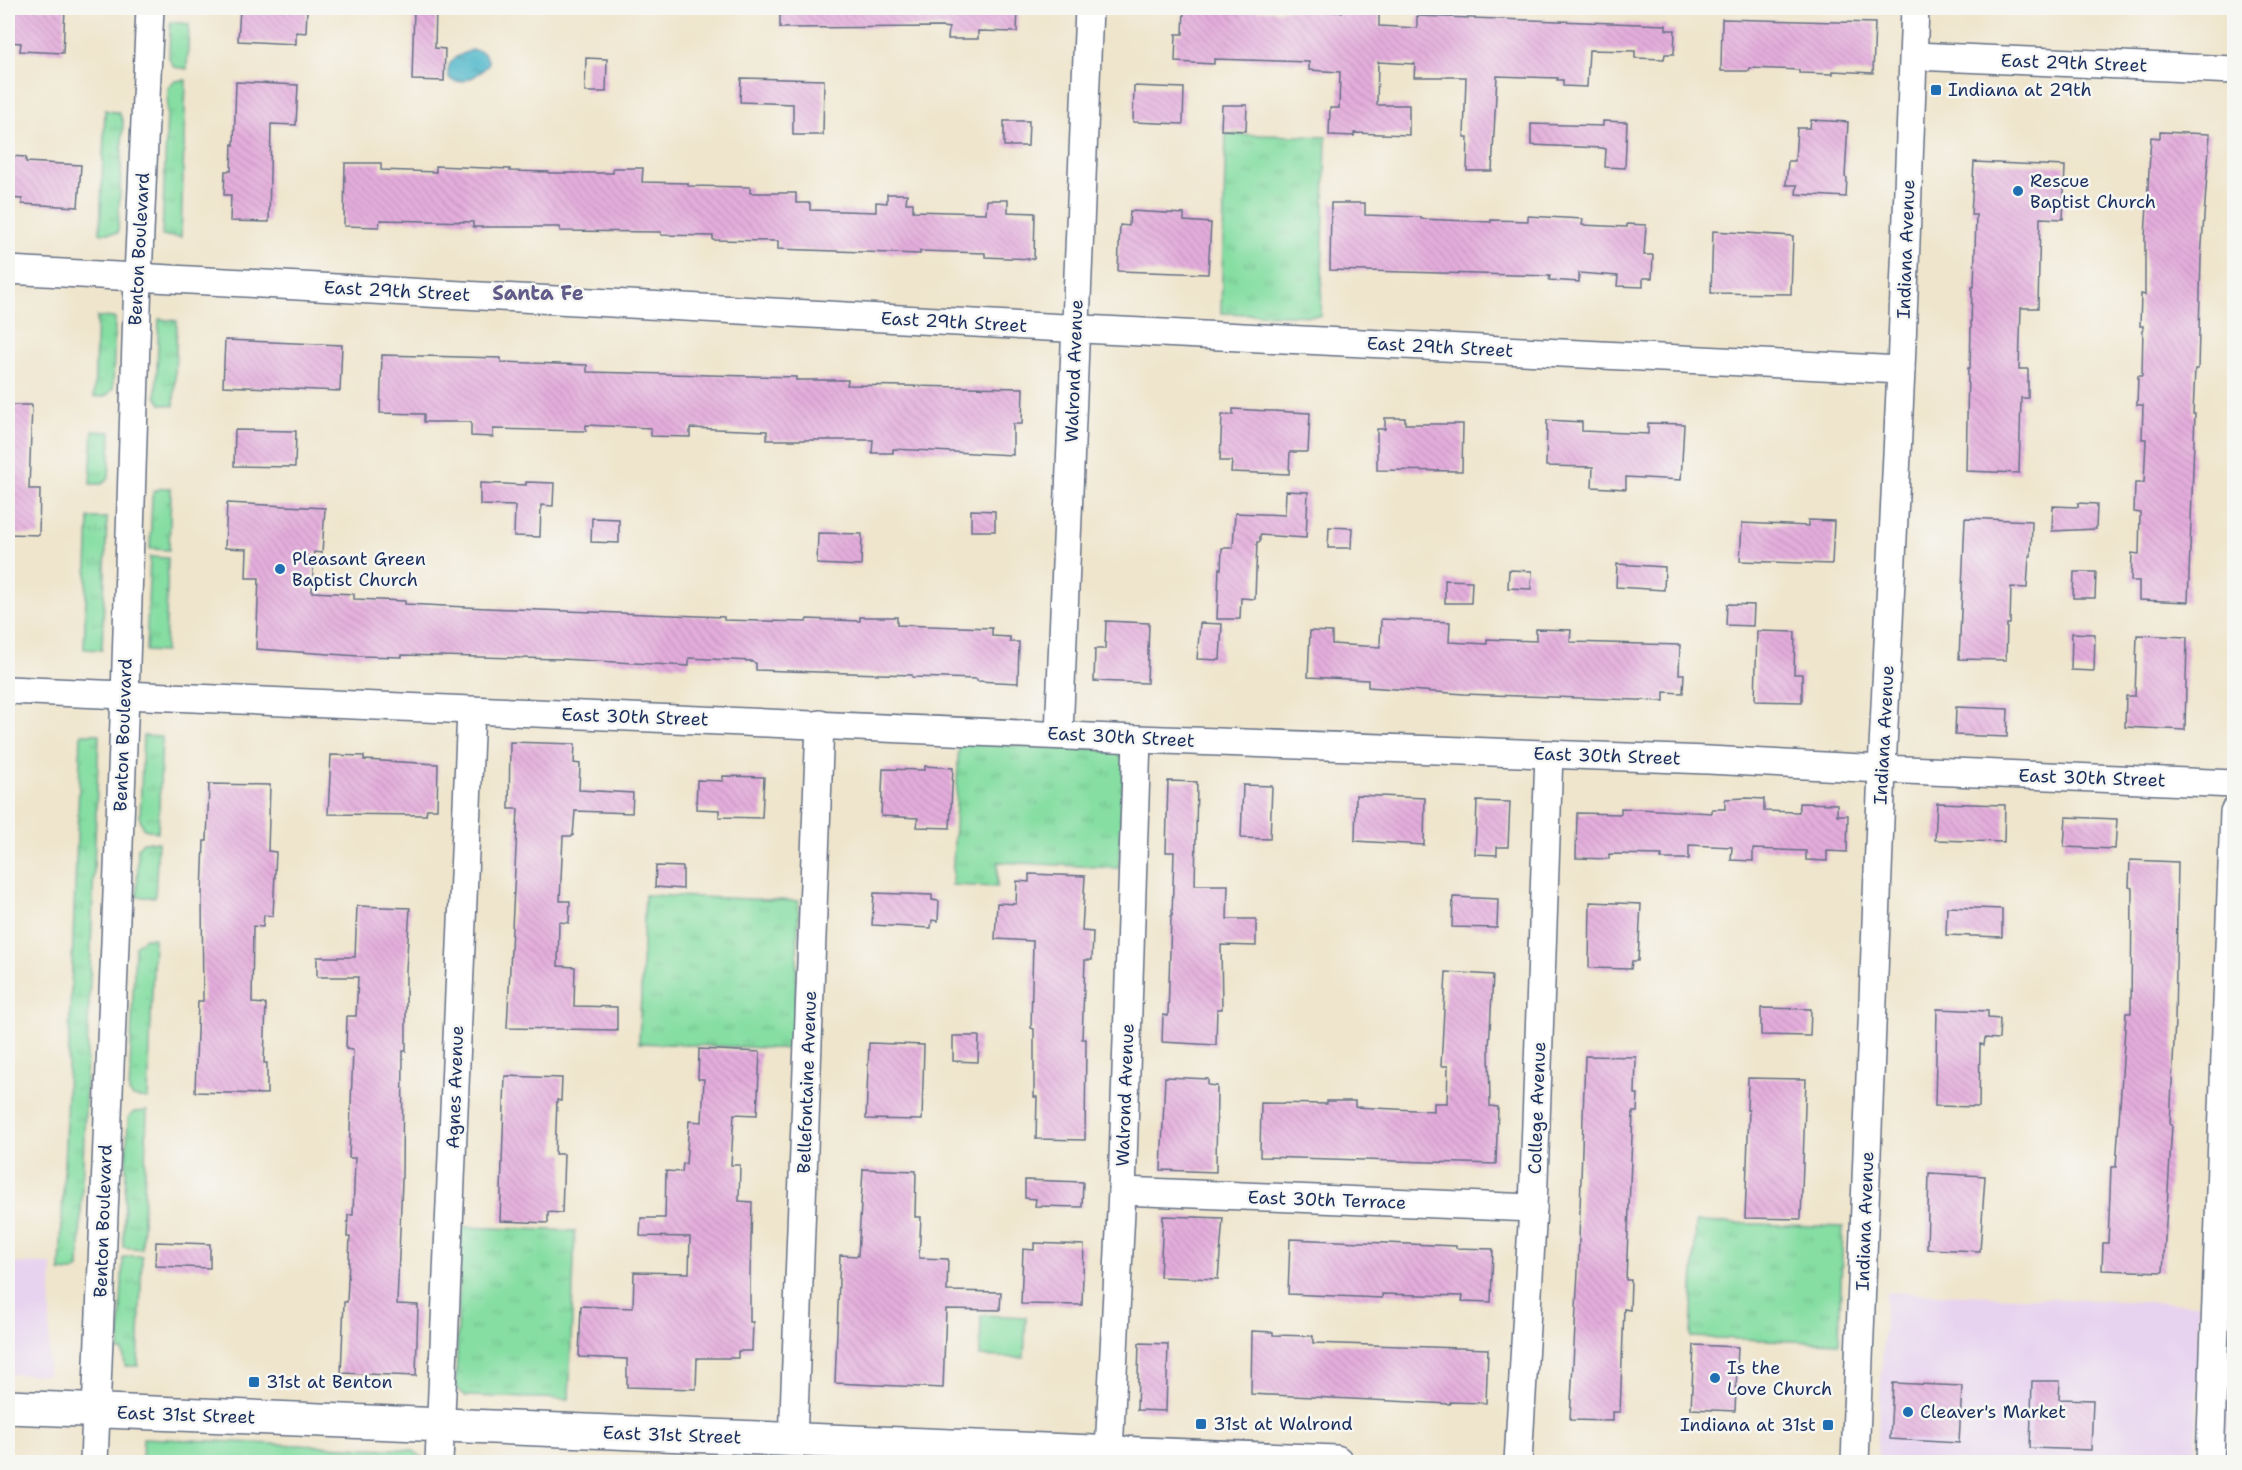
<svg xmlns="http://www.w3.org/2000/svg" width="2242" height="1470" font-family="'Shantell Sans',sans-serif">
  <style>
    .built { fill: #e7d2ef }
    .grass { fill: url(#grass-tufts); stroke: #508680; stroke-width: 1.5 }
    .park { fill: #86dea3; stroke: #508680; stroke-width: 1.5 }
    .water { fill: url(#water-ripples); stroke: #337294; stroke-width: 1.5 }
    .building { fill: url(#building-back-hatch) }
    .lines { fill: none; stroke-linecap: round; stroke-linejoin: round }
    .minor-casing { stroke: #656f84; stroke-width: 30 }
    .major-casing { stroke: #656f84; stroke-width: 36 }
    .minor { stroke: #fff; stroke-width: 27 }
    .major { stroke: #fff; stroke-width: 33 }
    .poi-dot { fill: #1f6fb2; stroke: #f6f6f2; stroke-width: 2 }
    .labels { text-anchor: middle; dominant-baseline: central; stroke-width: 5; stroke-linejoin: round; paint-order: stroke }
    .street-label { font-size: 18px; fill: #1b2f5e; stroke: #f6f6f2 }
    .poi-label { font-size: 18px; fill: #1b2f5e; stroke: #f6f6f2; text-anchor: start }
    .neighbourhood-label { font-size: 20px; font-weight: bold; fill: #615b8a; stroke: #f6f6f2 }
  </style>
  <defs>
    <pattern id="grass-tufts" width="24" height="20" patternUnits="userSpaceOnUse" patternTransform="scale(1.5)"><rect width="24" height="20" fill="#86dea3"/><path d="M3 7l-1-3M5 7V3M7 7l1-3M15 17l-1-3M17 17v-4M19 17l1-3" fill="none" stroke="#73bf8f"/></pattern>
    <pattern id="water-ripples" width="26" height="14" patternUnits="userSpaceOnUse" patternTransform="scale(1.5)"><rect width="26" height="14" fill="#4bb6c9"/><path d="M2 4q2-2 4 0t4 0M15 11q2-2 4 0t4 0" fill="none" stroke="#3e94a6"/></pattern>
    <pattern id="building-back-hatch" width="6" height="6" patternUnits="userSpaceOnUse" patternTransform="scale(1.5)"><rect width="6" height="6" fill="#e4addc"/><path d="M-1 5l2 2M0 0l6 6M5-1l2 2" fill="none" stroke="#c395bf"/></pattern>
  </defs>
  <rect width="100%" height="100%" fill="#f6f6f2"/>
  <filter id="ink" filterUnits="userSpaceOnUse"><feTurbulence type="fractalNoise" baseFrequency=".0167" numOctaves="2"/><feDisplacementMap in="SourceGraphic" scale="12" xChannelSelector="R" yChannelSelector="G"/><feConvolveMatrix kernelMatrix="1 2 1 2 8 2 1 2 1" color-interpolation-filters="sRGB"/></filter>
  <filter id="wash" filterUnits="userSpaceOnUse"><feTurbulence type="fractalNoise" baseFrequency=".008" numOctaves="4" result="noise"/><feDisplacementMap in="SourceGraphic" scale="24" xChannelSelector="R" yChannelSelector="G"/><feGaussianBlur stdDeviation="1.35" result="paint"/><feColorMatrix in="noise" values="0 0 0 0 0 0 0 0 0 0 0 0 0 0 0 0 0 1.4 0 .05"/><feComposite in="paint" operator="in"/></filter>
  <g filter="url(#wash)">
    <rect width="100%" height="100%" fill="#efe5cc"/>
    <g class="built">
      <polygon points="8,1263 52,1264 48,1375 8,1374"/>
      <polygon points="1886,1292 2199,1304 2195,1462 1947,1462 1881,1459 1877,1452"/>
      <polygon points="2227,1344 2234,1345 2234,1462 2223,1462"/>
    </g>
    <g class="grass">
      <polygon points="170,22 189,24 187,69 174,67 169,58"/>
      <polygon points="186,80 181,237 162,236 168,88 174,81"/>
      <polygon points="105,110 119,113 123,122 118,233 100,233"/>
      <polygon points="1226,134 1326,137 1321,316 1221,313"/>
      <path d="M97,317L115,318L113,388C108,397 103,397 94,397Z"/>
      <polygon points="159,319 177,321 174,406 161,404 156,396"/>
      <polygon points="93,431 111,432 109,478 102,484 90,484"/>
      <polygon points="162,488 171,488 169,550 150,549 152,497 154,491"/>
      <polygon points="89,518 107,518 102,650 84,649"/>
      <polygon points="150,557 168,558 165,652 146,651"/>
      <polygon points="81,734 99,734 79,1268 73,1272 60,1271"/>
      <polygon points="143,736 162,737 158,832 144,829 140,819"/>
      <polygon points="959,743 1116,750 1124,758 1119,868 998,862 997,887 952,885"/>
      <polygon points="143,842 158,842 155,897 137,897 138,848"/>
      <polygon points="645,895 799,901 794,1049 639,1043"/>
      <polygon points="145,938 154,938 148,1099 133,1097 129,1092 135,946"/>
      <polygon points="147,1111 142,1249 123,1247 128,1118 134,1112"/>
      <polygon points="1696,1222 1843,1227 1839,1343 1691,1337"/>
      <polygon points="461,1227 575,1231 569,1399 466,1396 459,1391 456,1383"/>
      <polygon points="129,1256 142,1256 138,1366 125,1366 123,1351 119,1351 123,1258"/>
    </g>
    <g class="park">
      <polygon points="981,1315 1026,1317 1024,1358 980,1356"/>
      <polygon points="143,1438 412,1450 423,1458 423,1462 142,1462"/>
    </g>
    <path class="water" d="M472,50C482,50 485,53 489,62C483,76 446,94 448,70C449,64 451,61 455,58C460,55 467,52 472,50Z"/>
    <g id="blocks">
      <g class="building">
        <polygon points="8,8 65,8 63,53 20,51 21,43 8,42"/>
        <polygon points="240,8 307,10 306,33 296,32 296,44 238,41"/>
        <polygon points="414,8 436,8 435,48 445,49 444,81 412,80"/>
        <polygon points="780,8 1018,8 1017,32 978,31 978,39 948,39 949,28 943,27 780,28"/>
        <polygon points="1184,8 1282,11 1282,9 1342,12 1342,10 1379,11 1379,26 1417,28 1417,16 1666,25 1666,30 1675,30 1674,54 1665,54 1664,59 1635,58 1635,51 1589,50 1587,87 1563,86 1563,80 1557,80 1558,78 1497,76 1492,171 1467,171 1468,137 1464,137 1466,77 1414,77 1415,64 1378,62 1377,105 1409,105 1409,135 1354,133 1354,136 1329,135 1330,108 1339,108 1340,72 1309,70 1309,62 1214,59 1214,64 1175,62 1176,34 1183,34"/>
        <polygon points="1722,19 1875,23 1873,73 1833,71 1833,74 1799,73 1799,70 1750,68 1749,71 1721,71"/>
        <polygon points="586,58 607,59 606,92 585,92"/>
        <polygon points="741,78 824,80 823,135 793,135 793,104 740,102"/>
        <polygon points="236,82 298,85 296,125 271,124 269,222 230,221 231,195 224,195 225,171 231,171 232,144 234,145"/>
        <polygon points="1134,86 1184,88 1183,124 1133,122"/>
        <polygon points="1222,105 1247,105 1246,131 1221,130"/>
        <polygon points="1811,120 1848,122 1845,177 1847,178 1846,197 1796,194 1797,185 1786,185 1788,161 1795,161 1797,128 1810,128"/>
        <polygon points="1004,121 1029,121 1028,146 1004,146"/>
        <polygon points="1603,121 1627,122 1625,168 1605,167 1606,149 1602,148 1531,145 1531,124 1603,126"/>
        <polygon points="2160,132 2210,134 2201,258 2198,369 2195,369 2193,414 2195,414 2188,602 2139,600 2139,581 2131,581 2132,553 2139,554 2140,513 2134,512 2135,483 2144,483 2146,439 2142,439 2143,405 2137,405 2138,376 2142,376 2143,326 2140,326 2141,294 2145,295 2145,237 2151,137 2160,138"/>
        <polygon points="8,156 26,157 26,162 81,165 78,207 22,204 22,199 8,198"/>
        <polygon points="1974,162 2065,166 2063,219 2040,218 2038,308 2021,308 2019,369 2028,369 2028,398 2021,398 2019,473 1966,471 1968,368 1970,368 1972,287 1974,287 1976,215 1971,215"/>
        <polygon points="345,163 381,163 381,170 436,172 436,166 510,169 510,171 549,172 549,173 613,173 613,168 643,168 642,182 688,183 688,186 750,187 750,193 796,193 796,203 810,203 810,210 876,212 876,202 887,203 887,194 907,194 906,203 913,203 913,211 986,213 987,200 1008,200 1008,212 1035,213 1034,259 985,257 985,253 920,251 920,254 778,249 778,241 713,240 713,236 661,235 661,232 560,231 560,227 473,227 473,222 380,220 379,227 344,226"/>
        <polygon points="1331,203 1365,203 1365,215 1421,217 1421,219 1491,222 1491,220 1528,221 1528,216 1583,219 1582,225 1627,227 1627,224 1646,225 1644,255 1653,255 1652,278 1643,278 1643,287 1617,286 1618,276 1579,273 1579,282 1549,280 1550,276 1330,270"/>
        <polygon points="1130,211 1184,214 1184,221 1211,223 1208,274 1118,271 1120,225 1129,226"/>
        <polygon points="1713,231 1793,236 1791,294 1711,293"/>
        <polygon points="225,340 342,345 340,391 223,386"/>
        <polygon points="382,355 501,358 501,362 587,365 587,372 796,377 796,380 848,380 847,385 1023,388 1022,424 1013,424 1013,455 893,449 893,453 872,453 873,440 767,440 767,431 690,428 690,437 651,436 651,428 586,425 586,431 493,429 493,437 471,436 471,422 424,422 424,414 380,413"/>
        <polygon points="8,405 32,405 29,489 40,489 39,535 8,534"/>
        <polygon points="1233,409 1310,413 1308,452 1290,452 1289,474 1231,472 1232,461 1220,461 1222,415 1233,415"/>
        <polygon points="1385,418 1405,418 1405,424 1463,424 1462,471 1377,470 1377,429 1385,429"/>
        <polygon points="1547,420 1582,422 1582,431 1648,434 1648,423 1684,424 1681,480 1626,477 1626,489 1592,487 1593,467 1546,466"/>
        <polygon points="235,430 296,431 295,467 234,466"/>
        <polygon points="526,482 554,483 553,506 541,505 540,537 514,536 515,506 480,505 480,483 526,485"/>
        <polygon points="1286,491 1308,492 1306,538 1260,535 1260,542 1257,542 1255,599 1241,598 1240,619 1217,619 1219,568 1221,569 1222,548 1233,548 1235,513 1285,515"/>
        <polygon points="227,503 325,508 322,553 314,552 312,592 354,594 354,599 405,601 405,604 487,608 724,617 724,620 806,622 807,619 860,621 860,617 897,617 897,625 992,628 992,636 1010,637 1010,642 1019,642 1018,683 977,681 977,679 912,677 912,675 756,670 756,663 751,662 751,661 689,658 689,666 561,659 402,655 402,657 359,656 256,649 259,578 246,578 247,549 225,548"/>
        <polygon points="2078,503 2097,504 2096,529 2052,531 2053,506 2078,507"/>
        <polygon points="971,510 995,511 995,531 971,531"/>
        <polygon points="592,518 619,519 619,543 591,542"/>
        <polygon points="1965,518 2032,521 2031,556 2029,556 2027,588 2011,587 2010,624 2007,624 2006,660 1959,659"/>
        <polygon points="1808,520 1834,521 1832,564 1740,561 1742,523 1808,526"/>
        <polygon points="1329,527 1352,528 1351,548 1328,548"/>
        <polygon points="818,533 862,534 861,566 817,564"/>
        <polygon points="1617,564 1665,567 1664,590 1616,587"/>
        <polygon points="1509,570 1532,571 1531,589 1508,588"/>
        <polygon points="2074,572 2096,572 2095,598 2073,598"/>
        <polygon points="1445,580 1472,581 1471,603 1445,603"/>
        <polygon points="1727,604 1754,605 1753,626 1726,625"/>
        <polygon points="1381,619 1450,622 1449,642 1487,644 1487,639 1536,641 1536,629 1571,630 1570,642 1680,645 1679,674 1684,674 1683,693 1664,692 1664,701 1464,694 1368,687 1368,680 1308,677 1310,631 1332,632 1332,644 1380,647"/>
        <polygon points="1106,621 1149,623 1147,683 1094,681 1095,649 1105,649"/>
        <polygon points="1200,623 1222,624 1220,660 1197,659"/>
        <polygon points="1757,631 1795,632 1794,674 1802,674 1802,702 1755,701"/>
        <polygon points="2072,633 2095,634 2094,671 2071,670"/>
        <polygon points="2137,635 2187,637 2185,730 2125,727 2126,696 2135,696"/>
        <polygon points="1956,707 2008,709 2007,737 1955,735"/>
        <polygon points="510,742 575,744 574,763 580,764 579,790 633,793 632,813 575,811 573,836 563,836 560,901 570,901 569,923 559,922 558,966 575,967 574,1006 617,1007 617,1030 507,1028 518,809 509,809"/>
        <polygon points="331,755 364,756 364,760 438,764 437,809 427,809 426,815 328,814"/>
        <polygon points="925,766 953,768 950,828 917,827 918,818 881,816 883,769 925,770"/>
        <polygon points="723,776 764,777 762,818 719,817 719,810 696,809 697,780 723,781"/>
        <polygon points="1168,781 1197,782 1195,885 1228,885 1227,919 1256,919 1256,946 1221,945 1222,1009 1217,1009 1216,1045 1162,1042 1163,1015 1168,1016 1171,916 1172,916 1174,852 1166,852"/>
        <polygon points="209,784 270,785 268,851 276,852 273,916 264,915 263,927 253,926 252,1003 266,1004 264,1063 267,1063 267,1094 195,1092 198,1001 203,1001 202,893 204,841 207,841"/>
        <polygon points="1243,785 1272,786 1270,839 1241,838"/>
        <polygon points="1356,795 1425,798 1424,845 1355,841"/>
        <polygon points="1746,798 1764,799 1764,811 1799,812 1799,803 1837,804 1837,815 1848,815 1847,852 1827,851 1827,861 1806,860 1806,851 1753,849 1753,861 1731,860 1732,847 1689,845 1689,859 1661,859 1662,855 1609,854 1609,859 1576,858 1577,813 1621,814 1621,808 1712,813 1712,809 1725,809 1725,799"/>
        <polygon points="1477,801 1510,802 1508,847 1497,847 1497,855 1475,854"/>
        <polygon points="1937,803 2005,805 2004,842 1935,840"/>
        <polygon points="2066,817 2117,819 2115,849 2064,847"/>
        <polygon points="2130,860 2178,862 2175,1021 2170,1125 2172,1125 2163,1272 2102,1270 2103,1243 2108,1243 2111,1167 2116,1167 2126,1013 2131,1013 2132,888 2129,887"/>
        <polygon points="656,866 683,867 683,889 655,887"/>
        <polygon points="1029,874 1085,876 1082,931 1093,932 1092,960 1085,960 1083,1013 1082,1039 1086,1039 1085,1140 1036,1139 1037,1097 1034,1097 1034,1029 1031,1028 1033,941 995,939 997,903 1016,904 1017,881 1029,882"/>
        <polygon points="874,893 932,895 932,900 939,901 938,921 932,920 931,928 872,925"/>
        <polygon points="1453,897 1498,899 1497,928 1452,927"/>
        <polygon points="1590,902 1641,904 1638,961 1632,961 1631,969 1589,968"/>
        <polygon points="357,906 410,908 406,970 406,1051 403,1051 402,1180 397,1304 418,1305 416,1376 341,1373 344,1302 347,1302 350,1237 347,1237 348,1215 353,1215 355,1158 349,1158 353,1050 346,1049 347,1016 356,1016 358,977 317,977 317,957 355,957"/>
        <polygon points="1947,907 2002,909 2002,937 1946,935"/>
        <polygon points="1446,972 1493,975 1489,1049 1490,1106 1498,1107 1496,1164 1260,1157 1261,1103 1327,1104 1327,1101 1355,1101 1355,1107 1434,1111 1434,1103 1447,1103 1448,1066 1441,1066"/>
        <polygon points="1761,1008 1811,1009 1810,1036 1761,1035"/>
        <polygon points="1937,1009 1988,1011 1988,1018 2000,1019 1999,1039 1985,1038 1984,1045 1980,1044 1979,1107 1935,1106"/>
        <polygon points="953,1036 979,1036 978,1062 953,1061"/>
        <polygon points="869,1043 924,1045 922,1120 866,1119"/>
        <polygon points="699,1049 760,1052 757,1115 734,1114 731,1165 740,1165 739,1201 752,1202 750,1276 750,1322 753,1322 752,1351 738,1351 738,1358 697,1358 696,1389 627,1387 627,1359 579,1357 581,1306 633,1308 634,1272 689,1273 690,1237 640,1236 641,1218 665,1218 666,1171 682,1172 683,1163 686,1164 689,1121 702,1122 704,1079 698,1079"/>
        <polygon points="1585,1056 1636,1057 1635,1094 1638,1094 1637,1112 1633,1112 1626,1280 1631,1280 1630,1310 1624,1309 1620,1412 1613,1412 1613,1421 1570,1420 1578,1271"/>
        <polygon points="505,1076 562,1078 561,1101 557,1100 555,1154 564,1154 562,1213 548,1212 548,1223 500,1221"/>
        <polygon points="1165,1077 1208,1079 1208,1085 1217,1086 1216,1172 1161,1170"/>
        <polygon points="1748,1078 1806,1079 1801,1219 1745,1218 1749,1110 1747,1110"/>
        <polygon points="863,1169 916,1171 915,1217 921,1217 919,1258 948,1259 947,1291 1001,1292 1000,1310 946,1309 943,1388 835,1383 840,1255 858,1256"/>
        <polygon points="1929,1173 1985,1176 1980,1251 1927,1249"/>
        <polygon points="1025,1180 1083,1182 1082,1207 1035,1206 1036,1199 1025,1198"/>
        <polygon points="1163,1216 1223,1218 1218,1279 1160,1277"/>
        <polygon points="1290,1239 1456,1246 1456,1248 1493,1249 1491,1302 1462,1301 1463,1296 1382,1294 1382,1298 1288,1294"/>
        <polygon points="156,1242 210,1244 210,1268 155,1266"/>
        <polygon points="1034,1243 1084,1245 1082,1305 1021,1304 1023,1249 1034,1250"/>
        <polygon points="1252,1331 1273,1332 1273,1335 1313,1336 1313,1343 1488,1349 1486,1403 1450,1402 1450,1404 1251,1394"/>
        <polygon points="1139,1343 1168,1344 1166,1411 1137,1410"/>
        <polygon points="1694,1345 1738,1347 1735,1411 1691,1409"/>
        <polygon points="2032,1381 2060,1381 2059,1399 2093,1400 2091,1450 2030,1448"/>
        <polygon points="1893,1383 1962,1386 1959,1443 1890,1439"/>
      </g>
    </g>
  </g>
  <g filter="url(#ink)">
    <use href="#blocks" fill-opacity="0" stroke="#656f84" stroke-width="1.5"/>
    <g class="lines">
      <defs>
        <g id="minor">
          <polyline points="1914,56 2234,70"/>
          <polyline points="8,270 1102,330 1901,370"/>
          <polyline points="8,690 1137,739 1708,760 1882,769 2234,784"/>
          <polyline points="1059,734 1089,8"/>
          <polyline points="1122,1191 1533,1208"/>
          <polyline points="793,1441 820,724"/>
          <polyline points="1109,1452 1122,1191 1137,739"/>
          <polyline points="94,1462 125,696 138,277 150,8"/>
          <polyline points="439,1462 471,711"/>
          <polyline points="1518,1462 1533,1208 1549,754"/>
          <polyline points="1855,1462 1882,769 1901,370 1915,8"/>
          <polyline points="2210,1462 2234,812"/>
        </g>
        <polyline id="major" points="8,1407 1336,1462"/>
      </defs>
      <use href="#minor" class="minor-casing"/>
      <use href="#major" class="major-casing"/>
      <use href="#minor" class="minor"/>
      <use href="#major" class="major"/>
    </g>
  </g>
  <g class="poi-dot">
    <rect x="1930" y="84" width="12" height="12" rx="3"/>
    <circle cx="2018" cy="191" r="6"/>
    <circle cx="280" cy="569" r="6"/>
    <circle cx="1715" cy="1378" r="6"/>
    <rect x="248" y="1376" width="12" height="12" rx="3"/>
    <circle cx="1908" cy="1412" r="6"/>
    <rect x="1195" y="1418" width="12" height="12" rx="3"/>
    <rect x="1822" y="1419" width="12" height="12" rx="3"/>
  </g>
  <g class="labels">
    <g class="street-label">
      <text transform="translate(2074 63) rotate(2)">East 29th Street</text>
      <text transform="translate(139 249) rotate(-87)">Benton Boulevard</text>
      <text transform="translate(1906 249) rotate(-88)">Indiana Avenue</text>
      <text transform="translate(397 291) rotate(3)">East 29th Street</text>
      <text transform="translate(954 322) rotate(3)">East 29th Street</text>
      <text transform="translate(1440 347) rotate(3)">East 29th Street</text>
      <text transform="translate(1074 371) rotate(-88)">Walrond Avenue</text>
      <text transform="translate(635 717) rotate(2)">East 30th Street</text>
      <text transform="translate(123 735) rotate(-88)">Benton Boulevard</text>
      <text transform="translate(1884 735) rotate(-87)">Indiana Avenue</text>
      <text transform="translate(1121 737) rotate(3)">East 30th Street</text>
      <text transform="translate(1607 756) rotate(2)">East 30th Street</text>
      <text transform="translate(2092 778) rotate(2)">East 30th Street</text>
      <text transform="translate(807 1082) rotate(-88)">Bellefontaine Avenue</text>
      <text transform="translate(455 1087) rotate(-88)">Agnes Avenue</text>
      <text transform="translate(1125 1095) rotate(-88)">Walrond Avenue</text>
      <text transform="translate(1537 1108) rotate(-88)">College Avenue</text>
      <text transform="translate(1327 1200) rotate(2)">East 30th Terrace</text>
      <text transform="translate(103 1221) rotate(-88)">Benton Boulevard</text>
      <text transform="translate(1865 1221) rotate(-88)">Indiana Avenue</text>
      <text transform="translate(186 1415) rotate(2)">East 31st Street</text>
      <text transform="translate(672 1435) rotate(2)">East 31st Street</text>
    </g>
    <g class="poi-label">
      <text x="1948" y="90">Indiana at 29th</text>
      <text x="2030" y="181">Rescue<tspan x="2030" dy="21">Baptist Church</tspan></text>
      <text x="292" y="559">Pleasant Green<tspan x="292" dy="21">Baptist Church</tspan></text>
      <text x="1727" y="1368">Is the<tspan x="1727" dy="21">Love Church</tspan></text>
      <text x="266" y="1382">31st at Benton</text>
      <text x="1920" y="1412">Cleaver's Market</text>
      <text x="1213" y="1424">31st at Walrond</text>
      <text x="1816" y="1425" text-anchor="end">Indiana at 31st</text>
    </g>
    <g class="neighbourhood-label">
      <text x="538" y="293">Santa Fe</text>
    </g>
  </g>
  <rect width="2242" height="1470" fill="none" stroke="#f6f6f2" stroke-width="30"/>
</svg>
